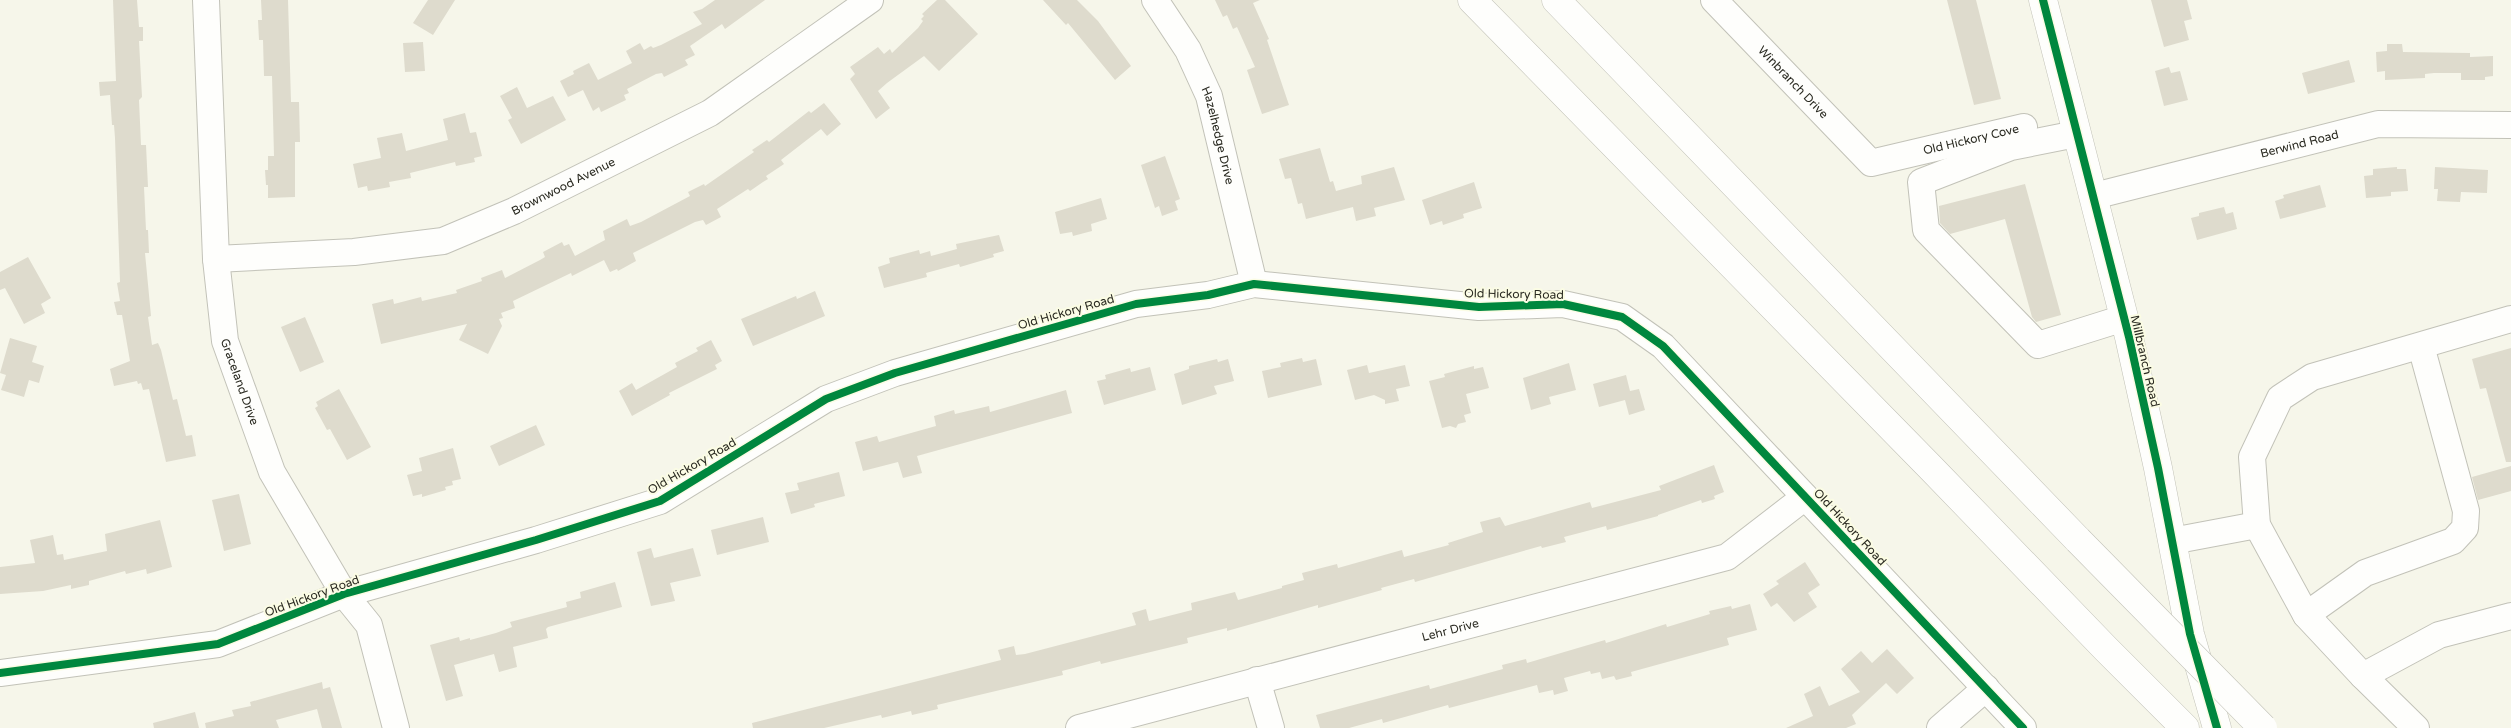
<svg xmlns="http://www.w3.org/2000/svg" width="2511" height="728" viewBox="0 0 2511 728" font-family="'Varela Round',sans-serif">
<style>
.building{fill:#dedbcd}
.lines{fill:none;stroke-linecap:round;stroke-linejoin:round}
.minor-casing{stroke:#c2c2b8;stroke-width:28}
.major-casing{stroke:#c2c2b8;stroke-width:29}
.highway-casing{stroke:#c2c2b8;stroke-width:29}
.minor{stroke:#fefefc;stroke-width:26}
.major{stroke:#fefefc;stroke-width:28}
.highway{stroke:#fefefc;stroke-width:28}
.highway-bridge-casing{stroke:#c2c2b8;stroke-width:29;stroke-linecap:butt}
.highway-bridge{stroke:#fefefc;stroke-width:28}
.cycleway-casing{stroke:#fbfce4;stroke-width:11}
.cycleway{stroke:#00873e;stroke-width:8}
.labels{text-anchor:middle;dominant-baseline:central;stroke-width:4;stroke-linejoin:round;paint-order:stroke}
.street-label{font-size:12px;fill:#2a2a21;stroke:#fbfce4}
</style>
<rect width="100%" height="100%" fill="#f6f6ea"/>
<!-- building -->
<path class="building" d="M113,0H137L139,27H143V41H139L142,97L139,100L141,145H146L148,187H144L146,230H148L149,253H145L151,316L148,317L152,345L158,343L161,350L173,400L177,399L186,436L192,435L196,456L166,462L149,389L143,390L141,383L138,384L137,381L114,386L110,369L130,361L122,315H117L114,302L120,301L117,283L120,282L115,138L114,125H112L110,95L100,96L99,82L116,81Z
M261,0H288L291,102H299L300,142H295V197L268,198V185H266L265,170H268V156H274L272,76H264L263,40H259L258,20H262Z
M428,0H455L433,35L413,23Z
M715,0H765L725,29L722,24L690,46L695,55L685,60L688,65L664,77L662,73L656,74L627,89L629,93L624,95L626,100L601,112L599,107L593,111L583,90L568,97L560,81L574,74L573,71L589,63L598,80L632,63L626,51L640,43L644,50L651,46L653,48L661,45L702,24L693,12L702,9Z
M937,0H945L978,34L939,71L924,56L887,83L878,91L890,108L876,119L850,79L855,74L850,67L878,47L884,54L890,49L892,53L918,28L923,21L921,19L924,16L922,14Z
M1043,0H1077L1098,21L1131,66L1115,80L1068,23L1066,25Z
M1215,0H1260L1253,3L1269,39L1267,40L1289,105L1262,114L1247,70L1255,67L1237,27L1233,29L1227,15L1223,17Z
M1947,0H1976L2001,99L1974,105Z
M2151,0H2187L2192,19L2184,21L2189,40L2164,47Z
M423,42L425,71L405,72L403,43Z
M2387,44H2402L2403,52L2470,53V57L2493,56V76L2485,77V80H2461V73H2434L2425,74V78L2385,80V71L2377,72L2376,52L2387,51Z
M2349,60L2355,82L2308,94L2302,73Z
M2169,67L2171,73L2180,71L2188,100L2164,106L2155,71Z
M517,87L527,108L553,96L566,120L521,144L508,120L512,118L500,96Z
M824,103L841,124L827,136L821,129L781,160L784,164L766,176L768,179L763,182L750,191L748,189L717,209L721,217L706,225L703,220L695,222L633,253L636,261L618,271L617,269L610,272L604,260L572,276L571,273L513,301L515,308L501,313L503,318L499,319L502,326L488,354L459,340L467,324L381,344L372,304L393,299L394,304L421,297L422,301L457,293L456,290L482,281L481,278L502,270L505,278L540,260L545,257L543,252L562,242L564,246L569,244L575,256L605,240L603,231L627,219L630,226L641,222L690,196L688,192L704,184L705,186L754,152L752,150L767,140L769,142L809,111L811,113Z
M465,113L470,133L476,132L482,156L474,158L475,162L456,166L455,162L410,173L411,178L389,182L390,187L368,191L367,186L358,188L353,164L381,158L377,138L402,133L406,151L448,140L443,119Z
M1320,148L1330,182L1333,181L1336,191L1362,184L1361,176L1394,167L1405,200L1374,208L1376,216L1356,221L1353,207L1306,219L1302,203L1298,204L1291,178L1285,179L1279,159Z
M1165,156L1180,199L1175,201L1178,210L1162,216L1159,206L1155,208L1141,165Z
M2397,167V169H2406L2408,191L2391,192V196L2366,198L2364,176L2373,175V169Z
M2435,167L2488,170L2487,193L2461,192L2460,202L2437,201L2438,189H2434Z
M1474,182L1482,208L1463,214L1464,218L1443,225L1442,221L1430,225L1422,200Z
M2025,184L2061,315L2036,322L2032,317L2005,219L1950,234L1940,223L1939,206Z
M2320,185L2326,207L2280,219L2275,201L2284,198L2283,195Z
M1101,198L1107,219L1091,224L1092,231L1073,236L1072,232L1060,234L1055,212Z
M2224,207L2226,214L2233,212L2237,229L2197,240L2191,218L2199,216V213Z
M999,235L1004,251L993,254L994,257L960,267L959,264L926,273L927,277L884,288L878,267L890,263L889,258L919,250L920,254L930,251L931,256L957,249L956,244Z
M28,257L51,298L41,304L45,313L24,324L5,288L0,290V272Z
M815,291L825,316L753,346L741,319L796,296L797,299Z
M305,317L324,362L300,372L281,327Z
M10,338L37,346L32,362L44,366L39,383L29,380L24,397L1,390L6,375L0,373Z
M711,340L722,361L715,365L717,369L669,393L670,395L632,416L619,391L632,383L636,390L677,367L675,363L698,351L696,348Z
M2511,348V462H2506L2486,388L2480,389L2472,359Z
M1302,358L1303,362L1316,359L1322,385L1268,398L1262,371L1281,367L1280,363Z
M1217,359L1218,362L1228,359L1234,381L1214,386L1217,394L1182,405L1174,374L1189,369V366Z
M1569,363L1576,390L1549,397L1551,404L1531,410L1523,378Z
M1367,365L1369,373L1405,365L1410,386L1396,389L1399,401L1385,404V400L1374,395L1355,400L1347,370Z
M1474,366V369L1483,367L1489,388L1466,394L1471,413L1464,415L1466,422L1458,424L1456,428L1450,426L1442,428L1429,381L1445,377L1444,374Z
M1150,367L1156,390L1104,405L1097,381L1106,379L1105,375L1130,368L1131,372Z
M1626,375L1630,391L1639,389L1645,410L1629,415L1625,400L1599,407L1593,384Z
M339,389L371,447L347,460L330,429L327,430L315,408L318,406L316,402Z
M1066,390L1072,413L917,456L922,473L903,478L898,462L863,471L855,442L877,436L879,442L936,426L934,416L954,410L955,414L989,406L990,412Z
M536,425L545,445L499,466L490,446Z
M453,448L461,479L452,481L453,485L445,487L446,490L422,497V494L413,496L407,475L422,471L419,458Z
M1714,465L1724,492L1714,496L1715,499L1702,503L1701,500L1658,515V516L1607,530L1606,526L1564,537L1566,542L1542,548L1541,546L1415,582L1414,579L1381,588L1382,590L1318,608V605L1227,631V628L1187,638L1188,643L1101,664L1100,661L1062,671L1063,675L937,705L938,709L912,715L911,711L882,718L881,715L824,728H753L752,723L1001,660L998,650L1014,646L1016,655L1025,654L1136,625L1132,613L1146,609L1149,621L1192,610L1191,603L1235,592L1238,600L1282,588V586L1304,580L1302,573L1337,564L1338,568L1402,550L1404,557L1449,545L1448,543L1483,532L1480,522L1500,517L1505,526L1590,502L1592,508L1661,490L1659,486Z
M2511,466V491L2478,500L2472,477Z
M839,472L845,496L814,504L815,507L791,514L785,493L799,490L797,483Z
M239,494L251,544L224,551L212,500Z
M763,517L769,542L717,555L711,530Z
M160,520L172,567L147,574L146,569L126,574L125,571L89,581V585L71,589V585L43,591L0,594V567L35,563L30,540L53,535L57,555L63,554L64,560L107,551L105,534Z
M651,548L654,558L693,548L701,576L670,583L675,601L651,606L637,552Z
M1805,562L1820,585L1808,593L1817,607L1794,622L1777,603L1771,607L1763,594L1779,584L1776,581Z
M615,582L622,607L548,627L546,629L548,638L513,647L517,667L499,672L494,654L454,665L463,696L446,701L430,645L459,637L460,641L470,638V640L496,633L512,627L510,622L567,607L566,602L581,598L580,592Z
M1750,604L1757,630L1727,638L1729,645L1631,672L1632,676L1616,680L1614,676L1602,679L1600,672L1591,674L1590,671L1564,678L1568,691L1554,695L1553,690L1539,693L1537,685L1449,708L1448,705L1383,723L1382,719L1349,728H1320L1316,715L1429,685L1430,689L1503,669L1502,665L1526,659L1527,663L1605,640L1606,643L1666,624L1667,627L1710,614L1709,611L1731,606L1732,609Z
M1887,649L1914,678L1897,694L1886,683L1852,715L1856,724L1846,728H1786L1813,716L1804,694L1820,686L1829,706L1860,692L1841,669L1861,651L1872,663Z
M322,682L323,689L330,687L342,728H322L317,709L276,720L279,728H206L205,723L234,716L232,710L251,706L250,702Z
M195,712L199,728H154L153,723Z"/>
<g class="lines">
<defs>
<g id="minor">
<path id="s1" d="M206,0L216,259L225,341L272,472L344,594L369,625L396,728"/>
<path id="s2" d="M1155,0L1188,50L1209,96L1254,284"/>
<path id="s3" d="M1714,0L1871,163L2024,127"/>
<path d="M2076,134L2011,147L1921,182L1926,230L2038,345L2124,318"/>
<path id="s4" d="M2094,196L2378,124L2511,125"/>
<path id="s5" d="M216,259L354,252L443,241L514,211L710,113L870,0"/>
<path d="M2511,319L2312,377L2280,398L2252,457L2257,525L2306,615L2363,676L2439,635L2511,616"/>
<path d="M2172,541L2257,525"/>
<path d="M2306,615L2365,573L2453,541L2465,528L2466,511L2421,346"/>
<path d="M0,673L218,644L344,594L536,540L660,501L826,399L895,373L1136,304L1208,295L1254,284L1479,307L1563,304L1622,317L1663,346L2023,728"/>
<path d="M2363,676L2416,728"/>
<path d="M1257,680L1271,728"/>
<path id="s6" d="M1079,728L1727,557L1805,497"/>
<path d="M1940,728L1986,688"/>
</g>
<path id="major" d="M2043,0L2129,337L2158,468L2190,634L2217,728"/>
<path id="highway" d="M1472,0L1931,468L2106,649L2185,728
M1556,0L2078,540"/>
</defs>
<!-- minor casing -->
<use href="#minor" class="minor-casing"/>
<!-- major casing -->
<use href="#major" class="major-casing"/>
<!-- highway casing -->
<use href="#highway" class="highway-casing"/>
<!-- minor -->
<use href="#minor" class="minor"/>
<!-- major -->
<use href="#major" class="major"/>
<!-- highway -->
<use href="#highway" class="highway"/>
<defs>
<path id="highway-bridge" d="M2078,540L2263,728"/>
</defs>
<!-- highway-bridge casing -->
<use href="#highway-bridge" class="highway-bridge-casing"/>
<!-- highway-bridge -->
<use href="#highway-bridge" class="highway-bridge"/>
<defs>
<path id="cycleway" d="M2043,0L2129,337L2158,468L2190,634L2217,728
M0,673L218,644L344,594L536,540L660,501L826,399L895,373L1136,304L1208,295L1254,284L1479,307L1563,304L1622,317L1663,346L2023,728"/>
</defs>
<!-- cycleway casing -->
<use href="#cycleway" class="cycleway-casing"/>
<!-- cycleway -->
<use href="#cycleway" class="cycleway"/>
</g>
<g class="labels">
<!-- street labels -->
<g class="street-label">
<text stroke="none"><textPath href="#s3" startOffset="114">Winbranch Drive</textPath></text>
<text stroke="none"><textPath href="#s2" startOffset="151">Hazelhedge Drive</textPath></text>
<text stroke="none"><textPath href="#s3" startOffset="329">Old Hickory Cove</textPath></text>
<text stroke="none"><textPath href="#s4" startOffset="212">Berwind Road</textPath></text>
<text stroke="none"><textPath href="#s5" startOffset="360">Brownwood Avenue</textPath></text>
<text transform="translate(1514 294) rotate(1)">Old Hickory Road</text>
<text transform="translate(1066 312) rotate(-16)">Old Hickory Road</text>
<text transform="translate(2145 361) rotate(77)">Millbranch Road</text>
<text stroke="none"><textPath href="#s1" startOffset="385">Graceland Drive</textPath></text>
<text transform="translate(692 466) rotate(-30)">Old Hickory Road</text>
<text transform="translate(1850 527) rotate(47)">Old Hickory Road</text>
<text transform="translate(312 596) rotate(-20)">Old Hickory Road</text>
<text stroke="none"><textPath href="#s6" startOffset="384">Lehr Drive</textPath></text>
</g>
</g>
</svg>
